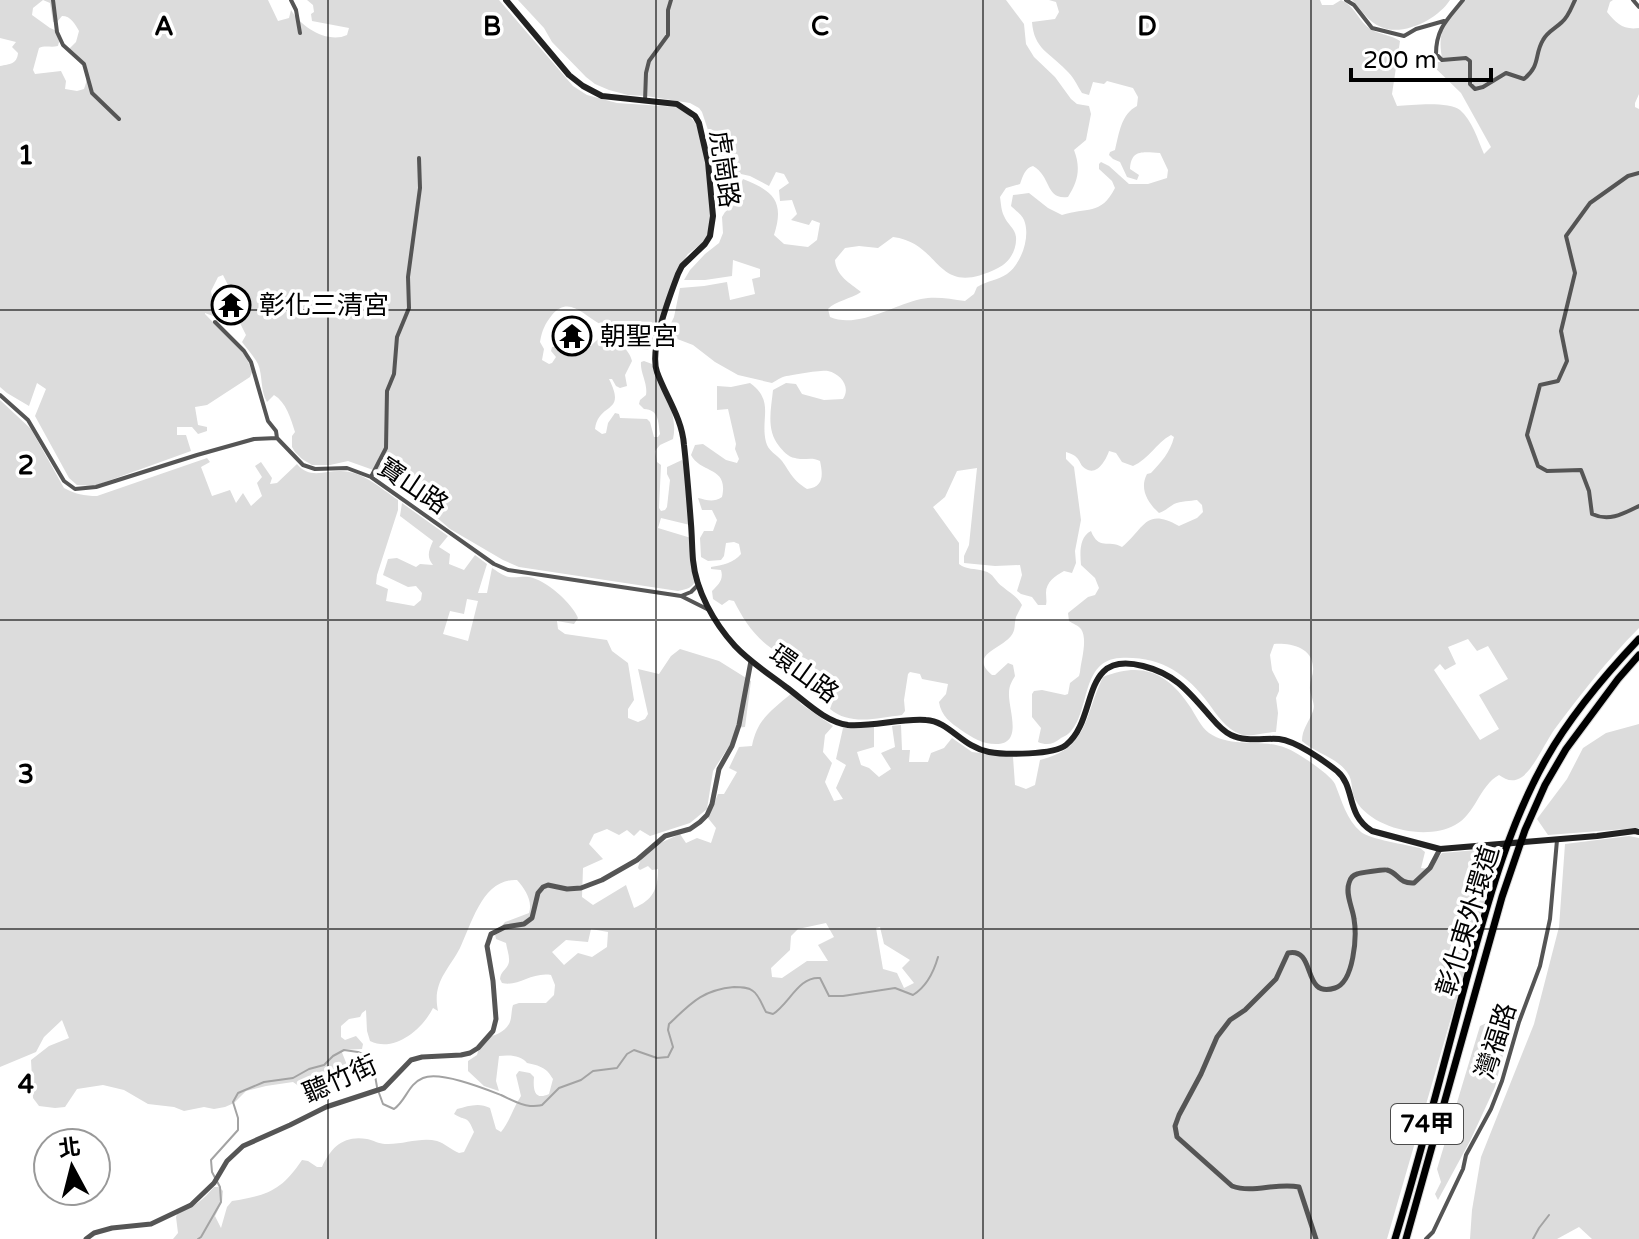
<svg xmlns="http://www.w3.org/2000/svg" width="1639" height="1239" viewBox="0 0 1639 1239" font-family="'Varela Round','Noto Sans TC',sans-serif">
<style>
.green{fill:#dcdcdc;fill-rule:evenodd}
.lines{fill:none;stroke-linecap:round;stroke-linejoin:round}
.stream{stroke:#a3a3a3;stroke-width:2}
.primary-casing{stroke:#dbdbdb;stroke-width:9}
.minor{stroke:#555;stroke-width:4}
.tertiary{stroke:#555;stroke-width:5}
.secondary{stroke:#222;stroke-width:6}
.primary{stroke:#000;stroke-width:7}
.grid{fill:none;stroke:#000;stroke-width:2;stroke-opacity:0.55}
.labels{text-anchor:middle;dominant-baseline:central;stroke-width:7;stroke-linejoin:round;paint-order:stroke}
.shield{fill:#fff;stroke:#4c4c4c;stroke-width:2}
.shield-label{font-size:24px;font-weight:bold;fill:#000}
.street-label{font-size:26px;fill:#000;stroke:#fff}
.poi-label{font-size:26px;fill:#000;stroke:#fff;text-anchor:start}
.grid-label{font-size:26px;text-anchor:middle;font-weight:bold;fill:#000;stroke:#fff;stroke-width:7;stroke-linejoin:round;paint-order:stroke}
</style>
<rect width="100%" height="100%" fill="#fff"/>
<!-- green -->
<path class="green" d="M0,0H268L278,21L289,18L291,10C301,27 328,44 347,35L349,28L312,21L311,14L314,12L313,5L307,0H499L573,86L587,95L617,103L677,107L687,113L697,125L704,151L712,222L706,240L688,254L677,270L657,338L648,350C627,348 628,339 612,328C606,324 607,327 600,324C584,316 569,295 552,315C545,324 542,330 540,342L544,349L542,360L549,364L552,363L556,357L551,351L552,347L591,346C602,334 611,331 621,343C626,350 630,353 632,361L625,375L627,386L620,388L616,386L612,379H609C627,415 599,401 595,429L602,434L606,433L608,423L615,413L619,414L620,418L647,419L650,422L654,437H658L660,434C658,421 659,410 644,409L639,404L640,400L646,395C648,383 640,373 641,362L644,361L652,364C661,386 679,414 673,439L660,445L655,451L657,462L661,465L659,508L661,511L665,510L667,507L670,480L667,474V467L682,460L686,468L690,525L661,518L658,528L691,538L696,579C693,588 687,589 678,591L519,567L503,560L450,529L403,488L393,477L348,461L330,465H312L302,459L295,452L292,447V436L295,432C291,419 286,402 274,395L267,402C260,390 263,376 258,364C254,356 247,349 242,342L246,335L240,323L241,317L249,310L251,302L229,287L223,275L218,277L211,291C212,301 220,307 213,316L205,313V314L246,356L252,372L250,377L207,405L195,407L198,425L207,427V431L198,434L192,427H177V435H186L191,451L94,486L77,485L69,478L35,416L46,389L37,383L29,406L7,393L0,387V66C10,64 17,64 18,53L12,47L16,42L0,38ZM43,0L50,3L53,22H57L62,16C71,16 75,24 79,31L76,42L68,50C80,64 92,69 84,89L77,91L65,89L66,81L61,71L35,74L33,70L39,48C45,45 51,48 58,46L59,42L57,31L50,28L32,15L33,8Z
M518,0H1006L1024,24L1026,44L1034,57L1055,77L1071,99L1077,104L1089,106L1091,114L1086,140L1074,150C1081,168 1078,182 1068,197C1045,200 1052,177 1033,166C1025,168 1023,176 1020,184L1006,188L1000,197C1001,203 1001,210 1004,216C1007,224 1015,228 1016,237C1017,250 1009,263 998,268C934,300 943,243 893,237L878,248L859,246L845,248L835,260C836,276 850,283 861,292C851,299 835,301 828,309L830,317C857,329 894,305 921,299C936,296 950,299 965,301L974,294L977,287C987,281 998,280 1007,274C1021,264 1031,237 1024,220C1022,215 1015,210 1011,206L1013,195L1029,193L1048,208L1062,215C1086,207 1101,216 1115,188L1112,181L1099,169V164L1101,162L1109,166L1129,184H1148L1167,178L1168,170L1160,153C1143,152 1131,149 1130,169L1139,175L1137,180L1127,177L1120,162L1113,159L1109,155L1110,152L1115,150C1119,134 1121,114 1137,106L1138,97L1133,88L1107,81L1104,84L1093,82L1089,95L1082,93C1077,85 1073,76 1066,70C1049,52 1034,49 1032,22L1055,19L1059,12L1056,2L1049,0H1320L1322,5H1333L1341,0C1355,6 1358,20 1369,28C1378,35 1390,34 1400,41L1392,94L1397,106C1412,105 1449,101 1460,110C1472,120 1478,140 1484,154L1491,147L1461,93L1429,62H1443C1436,33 1444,20 1463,0H1613L1610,2L1607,12C1617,24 1623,30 1639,28V94L1635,103V107L1639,109V628C1606,661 1582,693 1554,730C1545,743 1534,768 1522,777C1513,783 1506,780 1499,775C1479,786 1476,814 1455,825C1426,841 1373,829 1356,801C1350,792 1354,781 1347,772C1336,757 1315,753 1302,741C1302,729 1309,722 1313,711C1316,702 1309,695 1310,686C1310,680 1314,674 1313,667C1312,647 1290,643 1274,644L1270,655L1272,670L1279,684V691L1276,698L1278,713L1276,732C1265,732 1249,738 1240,734C1226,729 1217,715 1209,704C1186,673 1160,656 1120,658C1081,660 1090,711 1071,731C1069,734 1065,736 1061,738C1054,744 1047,746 1038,742L1041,728L1032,717V694L1034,691L1042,690L1065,695L1068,694L1070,683L1079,676L1080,672C1081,661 1088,639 1081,629C1078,625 1073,624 1069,621L1068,613L1088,597L1095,595L1099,588L1095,578L1081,565C1080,553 1079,537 1091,531C1099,551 1108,539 1122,547C1145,528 1145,507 1179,526L1197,518L1203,512L1202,505L1197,500C1190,501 1181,501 1174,504C1169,507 1165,511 1159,513C1148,503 1139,489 1147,474L1151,473C1161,462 1170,453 1174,437L1171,435C1156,443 1149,459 1133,466L1122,462L1116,453L1109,451C1106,460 1097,476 1086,469C1077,464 1083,457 1066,452V459L1074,467L1081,520L1075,551L1076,563L1072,573L1064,571C1055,576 1046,582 1046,593C1046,597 1047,601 1046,605H1038L1032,597L1021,594L1017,591L1022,575L1020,565L995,566L964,563V556L969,545L977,468L957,471L945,497L933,507L959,543V564C967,570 974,568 984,571C994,573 995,582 1003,587C1010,593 1017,596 1022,605C1020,609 1018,613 1016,617C1014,624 1016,630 1011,636C1001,649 968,655 992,675H995L1008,663L1013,665L1015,676C1012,681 1009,686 1009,693C1008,709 1024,744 996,744C982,744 973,738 961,730C951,723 941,716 939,702L946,694L948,684L922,679L920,674L910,672L908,674L904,700L905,711L902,715C878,718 850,726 830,709L837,689L836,677L816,670C807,650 787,658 771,648C754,636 743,619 734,601L729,600L722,605L713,599L712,591C718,585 724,580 721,570L711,569V567C722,565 734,563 741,554L739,544L734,542L726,543L724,556L721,560L708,561L701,557L700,538L704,531H713L717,520L712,510H702L698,498C707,500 713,503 722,497C729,466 701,474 691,455L695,445L703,444L726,460L737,463L739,459L735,449L736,444L728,409L717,410V386L731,387L750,383C775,401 760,418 766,442C768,451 776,454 782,461C792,475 792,479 807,489C824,487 823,475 820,461C811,456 804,461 795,458C788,457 783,451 779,446C766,430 771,410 773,390L786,383L796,384L802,394L824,400L843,399C851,387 841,374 828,371C820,370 791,375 783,377C780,378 774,382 772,383L738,375L715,362L693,345L672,337L669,327L674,317L680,288L704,286L727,282L730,300L755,294L752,279L760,277V269L733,260L732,276L705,280H684L690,270L705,254L719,243L723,233L722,217L725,212L734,205L738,189L743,179C773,191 785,201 774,235L784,244L808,247L817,240L820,223L812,220L809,225L791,220L797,214L792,200L780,201L779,190L789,183L784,174L776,172L769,186L750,176L741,174L709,154V133L702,112L699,108L690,103L646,96L628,95L609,90L595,84L586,77L552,42L544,28ZM1468,639L1477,651L1488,646L1508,679L1479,695L1499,729L1480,740L1434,670L1440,664L1445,670L1456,664L1448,647Z
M1352,0H1450C1438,19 1403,37 1381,27C1368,22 1361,9 1352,0Z
M0,400L31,429L64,488C75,494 84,496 97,496L207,458L210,462L201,467L212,496L230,490L236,503L243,493L251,506L262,496L257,483L262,477L255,466L261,462L272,478L270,484L277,483L297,464C309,479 324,471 340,471C363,471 380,488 398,500V510L377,575L376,584L388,589L386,601L414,606L421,600L422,593L416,586L408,587L383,575L388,559L397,558L416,567L420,564L433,565C426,557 429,550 433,541L400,516L402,503L448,536L439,547L450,554L449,564L464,570L475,555L487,564L478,593H487L492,568C497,571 503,576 509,577C516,578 523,576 529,577C546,580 572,603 578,618L574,624L557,621L558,629L565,634L607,640L612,651L628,663L634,700L628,709V718L638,722L645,719L648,714L638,669L659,674L671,656L680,649L719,661L751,681L745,727L736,728L731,743L713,771L707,809L690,823L650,836L640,830L634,836L627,830L619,835L607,829L594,834L589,844L603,859L583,868L582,897L593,905L626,885L634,908C653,900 658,889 658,869L652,870L648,866L640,870L638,868C642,848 663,842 680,834L686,843L697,838L711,843L716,828L708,818L718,794H724L737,772L729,768L739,747L752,746C757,719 772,710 792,693L801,704L833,726L825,735L823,752L832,763L825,782L834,801L843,799L836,788L846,765L836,759L843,728L874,727V747L857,752L861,765L869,768L879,777L891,769L881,753L895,747L892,726L901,725L902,750H910L909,762H928L931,753L944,748L952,738L972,752L1013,757L1015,785L1026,789L1035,785L1040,760C1089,748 1084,716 1103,677C1143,661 1168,673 1191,708C1196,716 1201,727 1209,733C1233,749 1260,738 1286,748C1297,752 1330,774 1335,784C1342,801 1346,819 1361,832C1369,839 1407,845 1420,848L1425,852L1421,868L1429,869L1442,853L1488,849L1494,851L1498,856L1387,1239H173L178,1233L176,1217L178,1212C195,1207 203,1200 214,1187H219L223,1191L222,1202L215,1216L221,1228L227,1207L232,1201C268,1195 281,1191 302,1160L308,1161L317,1167H322C331,1147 344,1135 367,1139C373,1140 379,1144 385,1144C403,1145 420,1137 437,1141C444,1143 452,1150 459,1153L464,1152L474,1132C467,1114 466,1122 454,1114L457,1109C468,1106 479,1102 490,1108L496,1129L501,1132C510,1121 513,1108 521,1096L516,1075L519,1071L530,1073L534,1077C533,1089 534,1101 549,1094L553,1079C546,1067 540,1066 527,1063C521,1055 509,1055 499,1056L496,1081L499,1091L484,1086L468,1071V1061L477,1055C483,1030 498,1041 509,1024C512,1019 511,1011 513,1005L519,1003H546L554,995L555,985L551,975C531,972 519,987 502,983L500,979C501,971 505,971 508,965C511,959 507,950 506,943L496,939L495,934L505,922L529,913C533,901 525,889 517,880C483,878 472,923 460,948C448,971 432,982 438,1011L433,1008C422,1030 394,1053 370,1041L367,1031L366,1010L362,1013L360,1017L349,1019L341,1026V1037L345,1040L356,1036L363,1044L362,1049L341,1050L351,1075L313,1096L293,1082L266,1086L246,1091L234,1103L225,1107L214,1109L204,1107L184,1111L174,1107L148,1104L124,1090L103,1085L77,1089L65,1107L55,1108L39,1106L33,1098L31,1060L49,1046L69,1038L62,1020L44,1037L36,1052L0,1067ZM467,599L478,601L468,641L443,634L450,611L464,614ZM826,923L834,937L818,945L828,961H807L782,978L772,977L771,968L790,950L791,936L798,929ZM880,927L884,944L910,960L902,968L914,983L904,988L897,973L883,969L876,928ZM591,929L608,932L607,947L592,957L578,953L564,965L552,952L566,940L588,942Z
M1639,724V828L1548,835L1537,819L1567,779L1583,748L1606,733Z
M1629,836L1639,838V1239H1592L1579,1227L1557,1239H1470L1472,1210L1481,1157L1534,1024L1559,927L1565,844Z
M1492,1011L1513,1015L1495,1087L1470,1141L1438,1200L1435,1194L1441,1182L1437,1169L1480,1026L1493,1020Z"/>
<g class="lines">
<!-- stream -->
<path class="stream" d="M379,1093L383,1104L394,1109C406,1101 408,1084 423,1078C440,1071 483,1088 501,1095C510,1099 520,1105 530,1106C534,1106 538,1106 542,1105L559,1088L581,1080L593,1071L617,1068L627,1054L634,1050L657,1058L668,1057L673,1047L668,1030L669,1024C691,1003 702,990 734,987C741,987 748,987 753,991C759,995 762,1005 766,1012L773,1014C789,1004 799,976 820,978L829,996H843L895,988L913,995C926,987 934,971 938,957
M198,1239L201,1237L221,1202L220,1187L212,1172L211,1160L238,1130V1118L233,1102L238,1093L264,1082L293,1078L309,1069L324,1065L333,1056L344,1050L358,1052L372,1058L377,1087
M1533,1239L1539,1228L1549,1215"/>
<defs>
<path id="primary" d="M1395,1239C1421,1154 1443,1067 1466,981C1487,906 1507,828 1546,759C1571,715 1604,676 1639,639
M1406,1239L1502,897L1525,830L1545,785L1566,749L1618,679L1639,655"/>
</defs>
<!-- primary casing -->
<use href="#primary" class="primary-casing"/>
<!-- minor -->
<path class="minor" d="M53,0L57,32L63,45L84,64L92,93L119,119
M291,0L296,10L300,33
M1346,0L1354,5L1372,28L1404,36L1416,29L1444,21
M1463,0C1448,19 1436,28 1436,54L1442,60L1466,58L1470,61V84L1475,89L1483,87L1506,73L1524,79C1541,65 1534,55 1543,40C1547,32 1556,28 1562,22C1569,16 1571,8 1575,0
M1633,0L1639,7
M645,101L646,73L649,61L668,35V10L671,0
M1639,173L1628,176L1590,203L1566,236L1575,273L1561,331L1567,361L1558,381L1540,385L1527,435L1538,466L1547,471L1581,470L1589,491L1592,514C1609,522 1623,514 1639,506
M215,322L244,351L251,362L268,421L276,431L277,438
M0,395L28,420L64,481L75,489L96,487L197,455L254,439L277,438L303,465L315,469L347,468L371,477L494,564L508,570L681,596L709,610
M371,477L386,448L387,391L394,374L397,337L409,308L408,277L420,188L419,158
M681,596L691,592L699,584
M1426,1239L1433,1232L1463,1169L1466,1155L1491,1109L1502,1081L1519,1022L1540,966L1550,919L1557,840"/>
<!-- tertiary -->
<path class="tertiary" d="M86,1239L94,1233L112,1228L151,1224L191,1205L214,1183L227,1161L243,1146L290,1125L326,1107L384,1088L411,1060L422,1057L461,1055L470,1053L478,1048L493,1031L496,1019L493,981L487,946L491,934L505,927L524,924L532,918L538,893L543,887L548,885L567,889L581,888L602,880L637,860L665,836L690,829L700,822L707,815L712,804L719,769L732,746L739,725L751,661
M1316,1239L1299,1187C1277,1182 1253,1194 1232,1186L1177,1137L1175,1126L1179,1115L1201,1074L1217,1037L1230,1020L1245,1010L1276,979L1288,953C1317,947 1301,999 1335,988C1354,982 1357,936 1354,919C1353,909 1345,894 1349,883C1350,879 1353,875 1357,874C1359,873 1386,869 1387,870C1399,873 1398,884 1414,883L1430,868L1440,849"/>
<!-- secondary -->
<path class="secondary" d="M506,0L569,75L583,86L602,96L677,104L695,116L699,123L708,162L713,216L711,229L710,236L705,244L682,266L678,274C669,298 649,349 657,372C666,397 682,418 684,445C687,471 689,498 691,524C692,536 692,548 693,560C696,591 714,623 735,646C750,662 769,674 786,687C804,700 825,722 848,725C872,727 902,718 926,720C949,721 962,747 989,752C1005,755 1054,755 1066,745C1099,719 1079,649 1143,666C1175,674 1188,691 1209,715C1215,722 1222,731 1231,735C1245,742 1264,738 1279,739C1296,741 1323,760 1337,771C1356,787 1345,814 1372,831L1440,849L1597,836L1635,831L1639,832"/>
<!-- primary -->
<use href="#primary" class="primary"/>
</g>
<!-- grid -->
<path class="grid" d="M328,0V1239M656,0V1239M983,0V1239M1311,0V1239M0,310H1639M0,620H1639M0,929H1639"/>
<!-- icons -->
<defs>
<symbol id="temple-ring" viewBox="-11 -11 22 22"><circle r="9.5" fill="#fff" stroke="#000" stroke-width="1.5"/><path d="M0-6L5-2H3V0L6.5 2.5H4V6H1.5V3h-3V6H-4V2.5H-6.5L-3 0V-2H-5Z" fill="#000"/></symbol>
</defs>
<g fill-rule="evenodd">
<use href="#temple-ring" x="209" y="283" width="44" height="44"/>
<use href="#temple-ring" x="550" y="314" width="44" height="44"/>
</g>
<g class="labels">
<!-- shield labels -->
<rect class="shield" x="1391" y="1104" width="72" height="40" rx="6"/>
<g class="shield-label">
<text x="1427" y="1124">74甲</text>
</g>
<!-- street labels -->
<g class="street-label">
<text transform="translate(724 169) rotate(82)">虎崗路</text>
<text transform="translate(413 486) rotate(34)">寶山路</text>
<text transform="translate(804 674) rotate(36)">環山路</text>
<text transform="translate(1468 921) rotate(-73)">彰化東外環道</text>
<text transform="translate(1496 1041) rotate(-72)">灣福路</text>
<text transform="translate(340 1079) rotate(-24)">聽竹街</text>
</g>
<!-- poi labels -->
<g class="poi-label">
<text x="259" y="305">彰化三清宮</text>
<text x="600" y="336">朝聖宮</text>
</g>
</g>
<g class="grid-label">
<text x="164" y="35">A</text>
<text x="492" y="35">B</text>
<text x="820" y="35">C</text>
<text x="1147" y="35">D</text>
<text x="26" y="164">1</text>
<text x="26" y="474">2</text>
<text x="26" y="783">3</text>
<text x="26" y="1093">4</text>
</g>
<!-- north arrow -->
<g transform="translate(72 1167) rotate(353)"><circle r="38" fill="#ffffff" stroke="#999999" stroke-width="2"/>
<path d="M0-6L14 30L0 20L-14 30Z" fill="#000000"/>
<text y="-12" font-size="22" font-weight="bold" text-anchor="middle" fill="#000000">北</text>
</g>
<!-- scale -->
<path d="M1351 68v12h140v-12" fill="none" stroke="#000000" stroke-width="4"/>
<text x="1363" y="68" font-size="24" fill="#000000" stroke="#ffffff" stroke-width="6" paint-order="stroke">200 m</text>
</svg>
